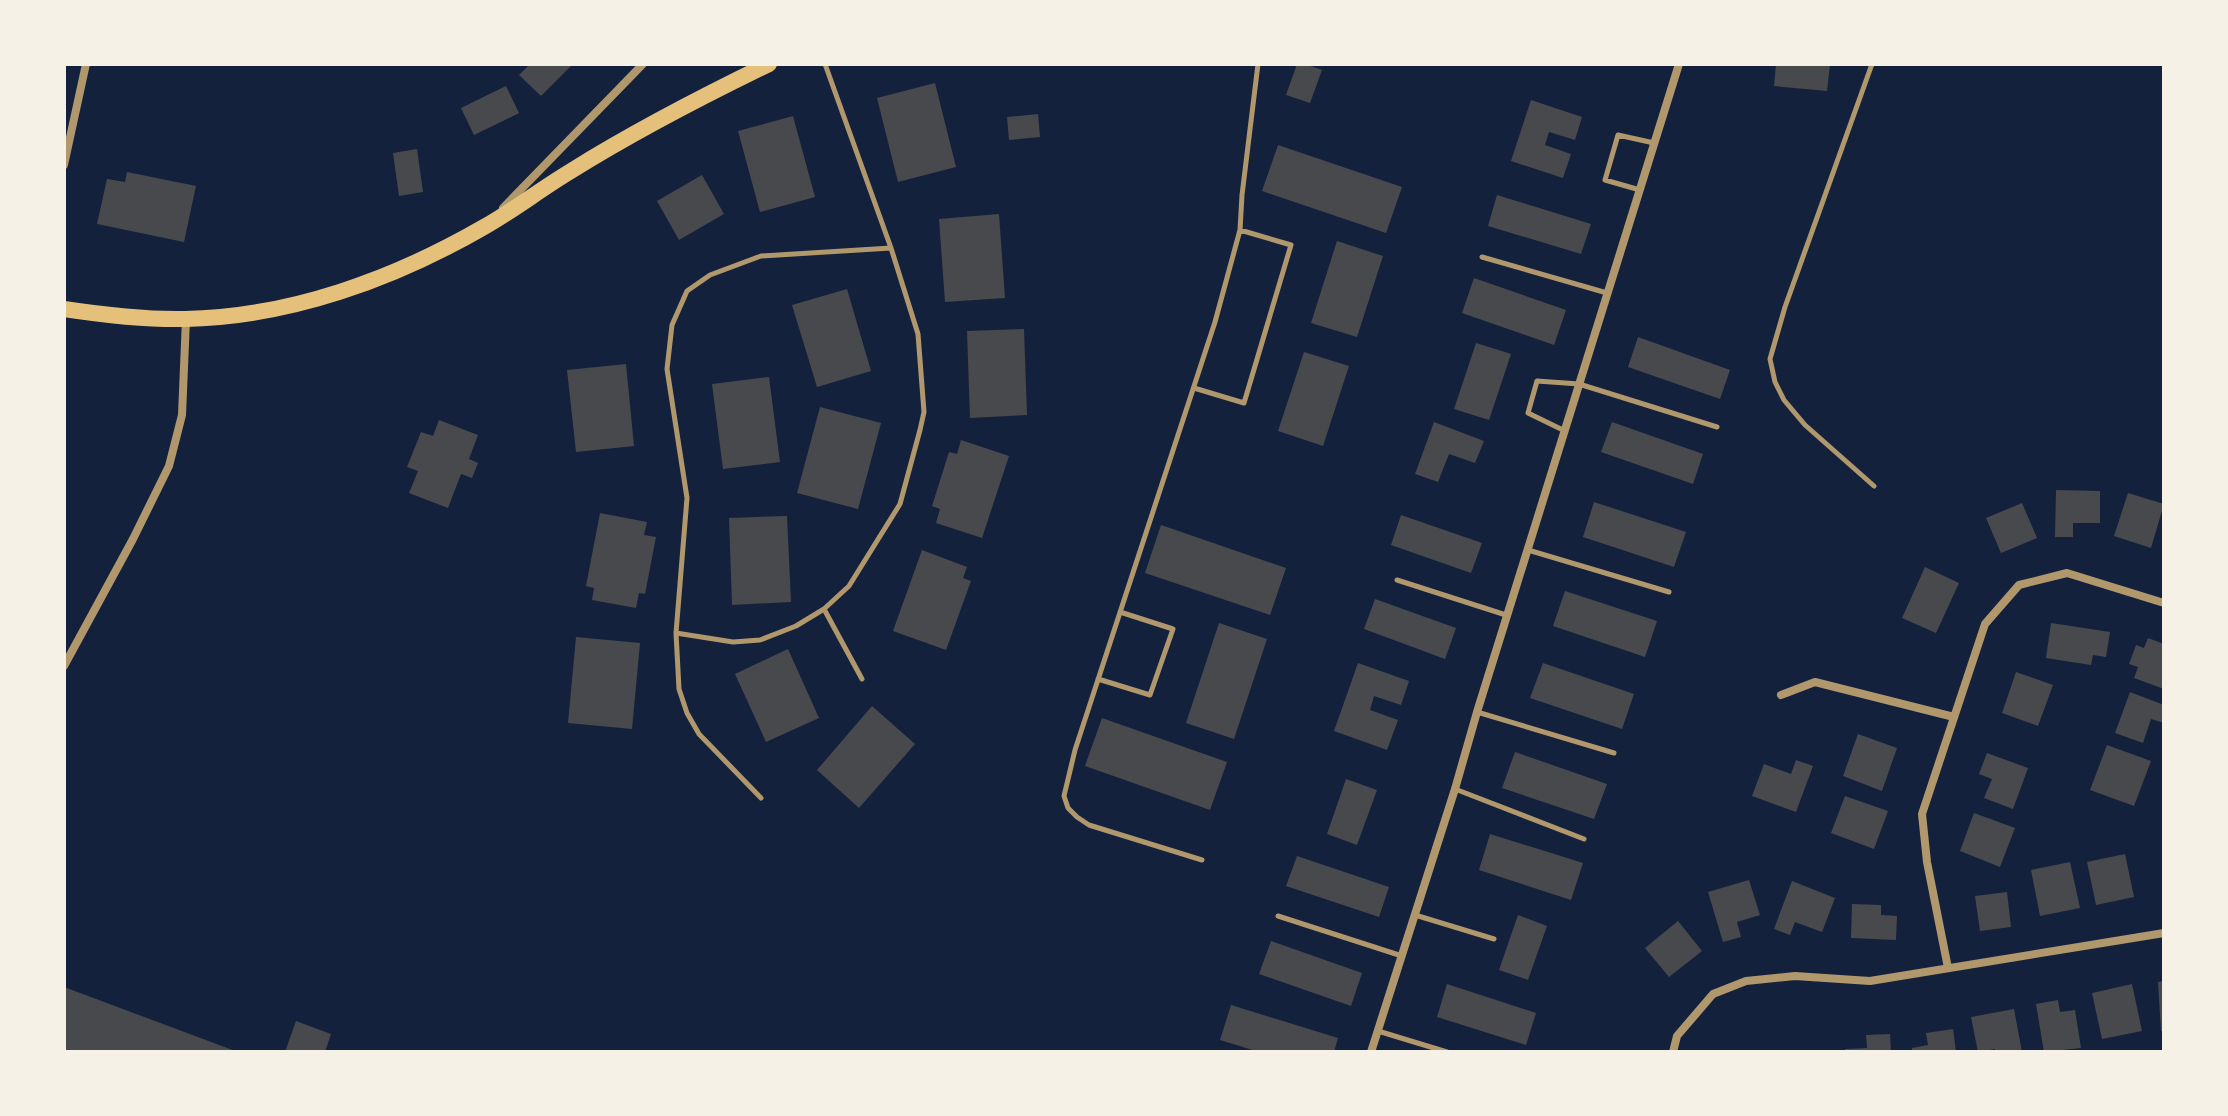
<svg xmlns="http://www.w3.org/2000/svg" width="2228" height="1116" viewBox="0 0 2228 1116" font-family="'IBM Plex Sans',sans-serif">
<style>
.building{fill:#48494c}
.lines{fill:none;stroke-linecap:round;stroke-linejoin:round}
.service{stroke:#b1986c;stroke-width:5}
.minor{stroke:#b1986c;stroke-width:8}
.secondary{stroke:#e5c07b;stroke-width:16}
</style>
<rect width="100%" height="100%" fill="#14213d"/>
<!-- building -->
<path class="building" d="M530,64H573L541,96L519,75Z
M1297,64H1305L1322,70L1310,103L1286,95Z
M1776,64H1830L1827,91L1774,86Z
M935,83L956,167L898,182L877,98Z
M506,86L519,113L474,135L461,108Z
M1531,100L1582,117L1575,140L1549,132L1545,145L1571,154L1563,178L1511,161Z
M1038,114L1040,137L1009,140L1007,117Z
M793,116L815,197L760,212L738,131Z
M1278,145L1402,187L1386,233L1262,191Z
M417,149L423,192L399,196L393,153Z
M127,172L196,186L184,242L97,224L107,179L125,182Z
M702,175L724,214L679,240L657,201Z
M1497,195L1591,224L1581,254L1488,226Z
M999,214L1005,298L945,302L939,219Z
M1337,241L1383,256L1357,337L1311,323Z
M1474,278L1566,310L1554,345L1462,313Z
M847,289L871,371L817,387L792,305Z
M1024,329L1027,415L970,418L967,331Z
M1638,337L1730,370L1720,399L1628,367Z
M1476,343L1511,354L1489,420L1454,409Z
M1304,352L1349,366L1323,446L1278,431Z
M626,364L634,446L576,452L567,370Z
M769,377L780,462L723,469L712,384Z
M820,407L881,423L858,509L797,493Z
M439,420L478,435L469,459L478,463L472,478L461,474L448,508L409,493L418,471L407,467L421,432L433,436Z
M1434,422L1484,441L1475,463L1449,454L1438,482L1415,474Z
M1612,422L1703,454L1693,484L1601,452Z
M961,440L1009,456L982,538L936,523L940,509L932,506L949,452L957,454Z
M2056,490L2100,491V523H2073V537H2055Z
M2128,493L2164,504L2151,548L2114,536Z
M1594,502L1686,532L1674,567L1583,537Z
M2022,503L2037,538L2001,553L1986,518Z
M600,513L647,522L644,535L656,537L645,594L639,593L636,608L592,600L594,588L586,586Z
M1401,515L1482,543L1471,573L1391,545Z
M787,516L791,602L732,605L729,518Z
M1161,525L1286,568L1270,615L1145,573Z
M922,550L967,567L963,578L971,581L946,650L893,631Z
M1925,567L1959,583L1936,633L1902,618Z
M1565,591L1657,621L1645,657L1553,626Z
M1375,599L1456,628L1445,659L1364,629Z
M1219,623L1267,639L1234,739L1186,723Z
M2051,623L2110,632L2106,657L2093,655L2091,665L2046,658Z
M576,637L640,643L632,729L568,723Z
M2148,638L2164,644V689L2134,678L2138,667L2129,664L2136,645L2144,648Z
M788,649L819,718L766,742L735,674Z
M1358,663L1409,681L1401,705L1374,696L1370,710L1398,720L1387,750L1334,731Z
M1543,663L1634,694L1622,729L1530,698Z
M2016,672L2053,685L2038,726L2002,713Z
M2130,692L2164,705V723L2151,719L2143,743L2115,733Z
M872,706L915,744L859,808L817,770Z
M1102,718L1227,762L1210,810L1085,766Z
M1858,734L1897,748L1882,791L1843,776Z
M2107,745L2151,761L2134,806L2090,790Z
M1515,752L1607,784L1594,819L1502,788Z
M1987,753L2028,768L2013,809L1984,798L1992,779L1979,774Z
M1796,760L1813,766L1796,812L1752,796L1764,764L1791,774Z
M1346,779L1377,790L1357,845L1327,834Z
M1845,796L1888,811L1874,849L1831,833Z
M1974,813L2015,828L2000,867L1960,851Z
M1490,834L1583,863L1571,900L1479,870Z
M2125,854L2134,897L2096,905L2087,862Z
M1297,856L1389,887L1379,917L1286,886Z
M2070,862L2080,908L2040,916L2031,870Z
M1749,880L1760,915L1737,922L1741,937L1723,942L1708,892Z
M1792,881L1835,898L1822,932L1795,922L1790,935L1774,929Z
M2007,892L2011,927L1980,931L1975,896Z
M1852,904L1881,905V915L1897,916L1896,940L1851,938Z
M1518,915L1547,926L1528,980L1499,970Z
M1678,921L1702,951L1669,977L1645,948Z
M1271,941L1362,973L1351,1006L1259,974Z
M2164,981V1031H2161L2158,982Z
M1447,984L1536,1013L1526,1045L1437,1017Z
M2132,984L2142,1031L2102,1039L2092,993Z
M64,987L238,1052H64Z
M2058,1000L2060,1012L2075,1010L2081,1048L2044,1052L2036,1004Z
M1231,1005L1338,1038L1334,1052H1259L1220,1040Z
M2014,1009L2022,1052H1995V1049L1978,1052L1971,1017Z
M296,1021L331,1034L325,1052H285Z
M1953,1029L1956,1052H1912V1048L1928,1045L1926,1033Z
M1890,1034L1891,1052H1845V1049L1867,1048L1866,1035Z"/>
<g class="lines">
<!-- service -->
<path class="service" d="M1872,64L1785,307L1770,359L1775,382L1784,400L1805,425L1874,486
M1640,190L1605,180L1618,135L1654,143
M1482,257L1607,293
M1194,388L1244,403L1291,245L1240,230
M1565,431L1528,413L1537,381L1579,384L1717,427
M1528,550L1669,592
M1397,580L1506,615
M824,609L862,679
M676,633L733,642L760,640L796,626L824,609L849,586L900,504L920,430L924,412L918,334L891,248L825,64
M1098,679L1150,695L1173,629L1120,612
M1477,712L1614,753
M1455,789L1584,839
M761,798L699,734L687,713L679,689L676,633L687,498L667,369L672,325L687,291L710,275L761,256L891,248
M1202,860L1089,825L1077,817L1068,808L1064,796L1075,750L1215,322L1240,230L1242,195L1258,64
M1415,915L1494,939
M1278,916L1402,956
M1378,1031L1447,1052"/>
<!-- minor -->
<path class="minor" d="M64,165L86,64
M503,208L643,64
M64,666L133,539L169,466L182,415L186,319
M1781,695L1815,682L1954,717
M1948,968L1927,862L1922,814L1985,624L2019,585L2067,573L2164,603
M1371,1052L1455,789L1477,712L1679,64
M1673,1052L1677,1036L1713,994L1746,981L1795,976L1870,981L2164,933"/>
<!-- secondary -->
<path class="secondary" d="M64,309C104,315 145,320 185,319C290,317 394,279 484,227C514,210 541,189 571,171C635,131 701,97 769,64"/>
</g>
<!-- border -->
<rect width="2228" height="1116" fill="none" stroke="#f6f1e7" stroke-width="132"/>
</svg>
